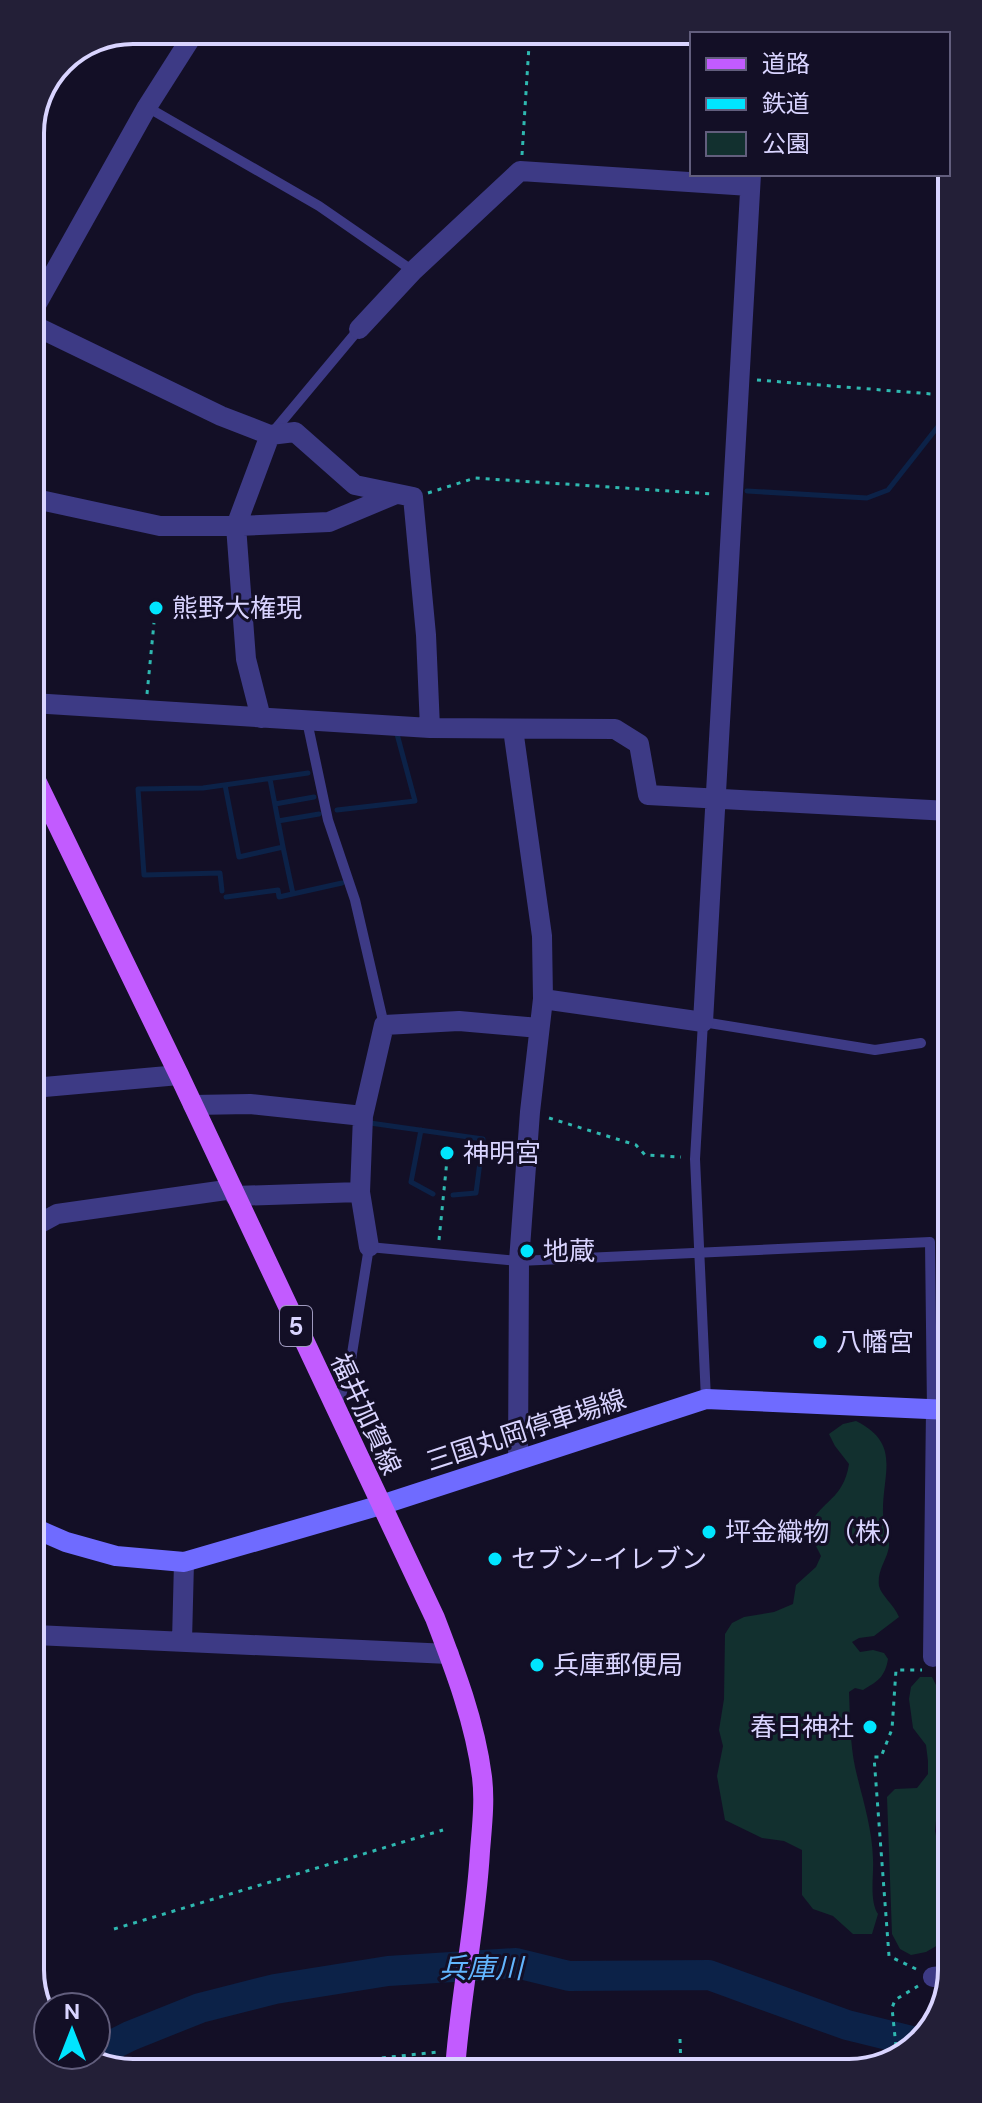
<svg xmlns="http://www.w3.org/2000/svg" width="982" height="2103" viewBox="0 0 982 2103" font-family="'DM Sans','Noto Sans JP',sans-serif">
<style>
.green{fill:#12302f}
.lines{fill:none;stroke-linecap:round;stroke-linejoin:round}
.stream{stroke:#0c2248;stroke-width:5}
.river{stroke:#0c2248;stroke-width:30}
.path{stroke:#2fb8b0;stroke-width:3;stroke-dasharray:4 6;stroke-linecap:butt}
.lane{stroke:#3d3a85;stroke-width:10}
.street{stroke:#3d3a85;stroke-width:20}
.secondary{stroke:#6f6bff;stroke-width:20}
.primary{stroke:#c25bff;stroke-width:20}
.rail{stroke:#00e5ff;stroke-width:5;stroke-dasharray:12 10;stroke-linecap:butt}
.poi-dot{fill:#00e5ff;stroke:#130f26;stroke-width:3}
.labels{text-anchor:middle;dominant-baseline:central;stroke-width:6;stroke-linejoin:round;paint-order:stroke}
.shield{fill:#130f26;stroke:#9e99be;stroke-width:2}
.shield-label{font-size:24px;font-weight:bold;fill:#d9d4ff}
.poi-label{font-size:26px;fill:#d9d4ff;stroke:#130f26;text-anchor:start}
.street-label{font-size:26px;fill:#d9d4ff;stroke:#130f26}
.water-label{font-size:28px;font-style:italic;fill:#62b6ff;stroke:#130f26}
.rim{fill:none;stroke:#d9d4ff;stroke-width:4}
</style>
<rect width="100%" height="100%" fill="#130f26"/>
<!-- green -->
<path class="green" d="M856,1421C902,1444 882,1473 883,1514C884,1525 892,1540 888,1551C885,1562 877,1572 879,1586C881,1595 894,1605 899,1617L874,1636L859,1638L852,1642L860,1652L873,1650L884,1653L888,1659C885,1677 878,1681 863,1690L855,1688L849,1692C850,1717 850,1742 855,1767C862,1798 872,1826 873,1859C874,1876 869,1900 878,1914L872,1934H853L833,1916L813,1909L802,1895V1850L784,1841L762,1838L725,1820L717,1776L723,1746L719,1730L724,1699L725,1634L732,1623L744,1617L774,1612L793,1604L796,1585L816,1567L821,1556L808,1530C819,1500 843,1502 849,1464L835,1446L829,1434L843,1424Z
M920,1677H932L938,1689L940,1778L935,1831L939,1850L936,1911L938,1945L926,1952L911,1955L900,1949L892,1934L887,1797L895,1789L917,1788L928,1774V1761L926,1745L913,1728L909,1699L911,1687Z"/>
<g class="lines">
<!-- stream -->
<path class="stream" d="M747,491L867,498L888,490L947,415
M225,785L239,857L283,847L270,779
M275,804L314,797
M337,810L415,801L397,734
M278,821L319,814
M283,847L293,894
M222,891L220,873L144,875L138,789L203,788L308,773
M226,897L278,890L279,897L342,883
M370,1121V1123L483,1139L476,1193L453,1195
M421,1130L411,1182L433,1194"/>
<!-- river -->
<path class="river" d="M96,2053L130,2036L200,2008L275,1989L388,1971L516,1963L569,1976L709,1975L847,2025L916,2042"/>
<!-- path -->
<path class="path" d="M522,155L530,30
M757,380L944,395L947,392
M428,493L475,478L713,494
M147,694L154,623
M549,1118L636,1145L645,1155L681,1157
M439,1240L447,1160
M114,1929L443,1830
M916,1969L889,1956L874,1757H881L892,1729L896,1670H922
M680,2039L681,2069
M897,2056L892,2008L895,2000L918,1986
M362,2060L438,2052"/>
<!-- lane -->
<path class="lane" d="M147,107L319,206L413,271
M273,432L359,329
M307,721L328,820L355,900L384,1025
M706,1399L695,1159L703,1022L875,1050L921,1043
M337,1408L350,1366L369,1247L519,1261L930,1242L932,1409"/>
<!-- street -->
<path class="street" d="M761,34V30
M31,314L147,107L196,30
M31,324L221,416L270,435L295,432L355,485L413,497L426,635L430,728
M359,329L413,271L520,171L750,186
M31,498L160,526H236L329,522L396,494
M32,703L430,728L615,729L639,744L648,795L949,811
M261,718L246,659L236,526L270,435
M513,729L542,936L543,999L530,1112L519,1261L518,1459
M543,999L703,1022L751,174
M33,1088L179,1075
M193,1105L250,1104L363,1116
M235,1196L360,1192
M33,1227L57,1214L233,1189
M369,1247L360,1192L363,1116L384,1025L459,1021L539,1028
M35,1635L449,1654
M182,1641L184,1562
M933,1657L936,1409
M933,1977L950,1975"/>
<!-- secondary -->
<path class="secondary" d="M34,1528L66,1542L116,1556L184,1562L381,1505L706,1399L950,1410"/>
<!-- primary -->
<path class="primary" d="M32,772L179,1075L435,1618C455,1670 475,1722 482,1777C485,1801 482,1826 480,1851C476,1924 460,1997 455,2070"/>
<!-- rail -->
<path class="rail" d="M945,1994L950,1227"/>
</g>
<!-- markers -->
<g class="poi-dot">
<circle cx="156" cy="608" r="8"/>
<circle cx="447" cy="1153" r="8"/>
<circle cx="527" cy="1251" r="8"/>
<circle cx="820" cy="1342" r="8"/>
<circle cx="709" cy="1532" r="8"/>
<circle cx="495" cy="1559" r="8"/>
<circle cx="537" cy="1665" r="8"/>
<circle cx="870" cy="1727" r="8"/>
</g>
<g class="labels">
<!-- shield labels -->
<rect class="shield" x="280" y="1306" width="32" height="40" rx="6"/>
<g class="shield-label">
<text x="296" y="1326">5</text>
</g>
<!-- poi labels -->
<g class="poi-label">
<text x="172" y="608">熊野大権現</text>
<text x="463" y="1153">神明宮</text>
<text x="543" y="1251">地蔵</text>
<text x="836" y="1342">八幡宮</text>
<text x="725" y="1532">坪金織物（株）</text>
<text x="511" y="1559">セブン-イレブン</text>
<text x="553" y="1665">兵庫郵便局</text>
<text x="854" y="1727" text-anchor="end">春日神社</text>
</g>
<!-- street labels -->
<g class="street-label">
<text transform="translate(366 1414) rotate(65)">福井加賀線</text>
<text transform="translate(526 1430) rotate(-18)">三国丸岡停車場線</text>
</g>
<!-- water labels -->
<g class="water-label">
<text x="481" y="1968">兵庫川</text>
</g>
</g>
<!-- crop -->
<path d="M0 0H982V2103H0ZM133 44H849A89 89 0 0 1 938 133V1970A89 89 0 0 1 849 2059H133A89 89 0 0 1 44 1970V133A89 89 0 0 1 133 44Z" fill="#231f37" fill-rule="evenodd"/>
<path class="rim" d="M133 44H849A89 89 0 0 1 938 133V1970A89 89 0 0 1 849 2059H133A89 89 0 0 1 44 1970V133A89 89 0 0 1 133 44Z"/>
<!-- legend -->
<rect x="690" y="32" width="260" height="144" fill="#130f26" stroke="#625e7d" stroke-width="2"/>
<rect x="706" y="58" width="40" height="12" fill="#c25bff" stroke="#625e7d" stroke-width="2"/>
<text x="762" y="72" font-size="24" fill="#d9d4ff">道路</text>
<rect x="706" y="98" width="40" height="12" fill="#00e5ff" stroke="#625e7d" stroke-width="2"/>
<text x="762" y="112" font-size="24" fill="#d9d4ff">鉄道</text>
<rect x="706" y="132" width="40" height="24" fill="#12302f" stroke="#625e7d" stroke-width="2"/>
<text x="762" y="152" font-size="24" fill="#d9d4ff">公園</text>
<!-- north arrow -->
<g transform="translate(72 2031)"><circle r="38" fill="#130f26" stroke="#625e7d" stroke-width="2"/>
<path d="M0-6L14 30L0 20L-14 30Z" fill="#00e5ff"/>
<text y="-12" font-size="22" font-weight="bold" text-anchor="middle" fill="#d9d4ff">N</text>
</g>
</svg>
